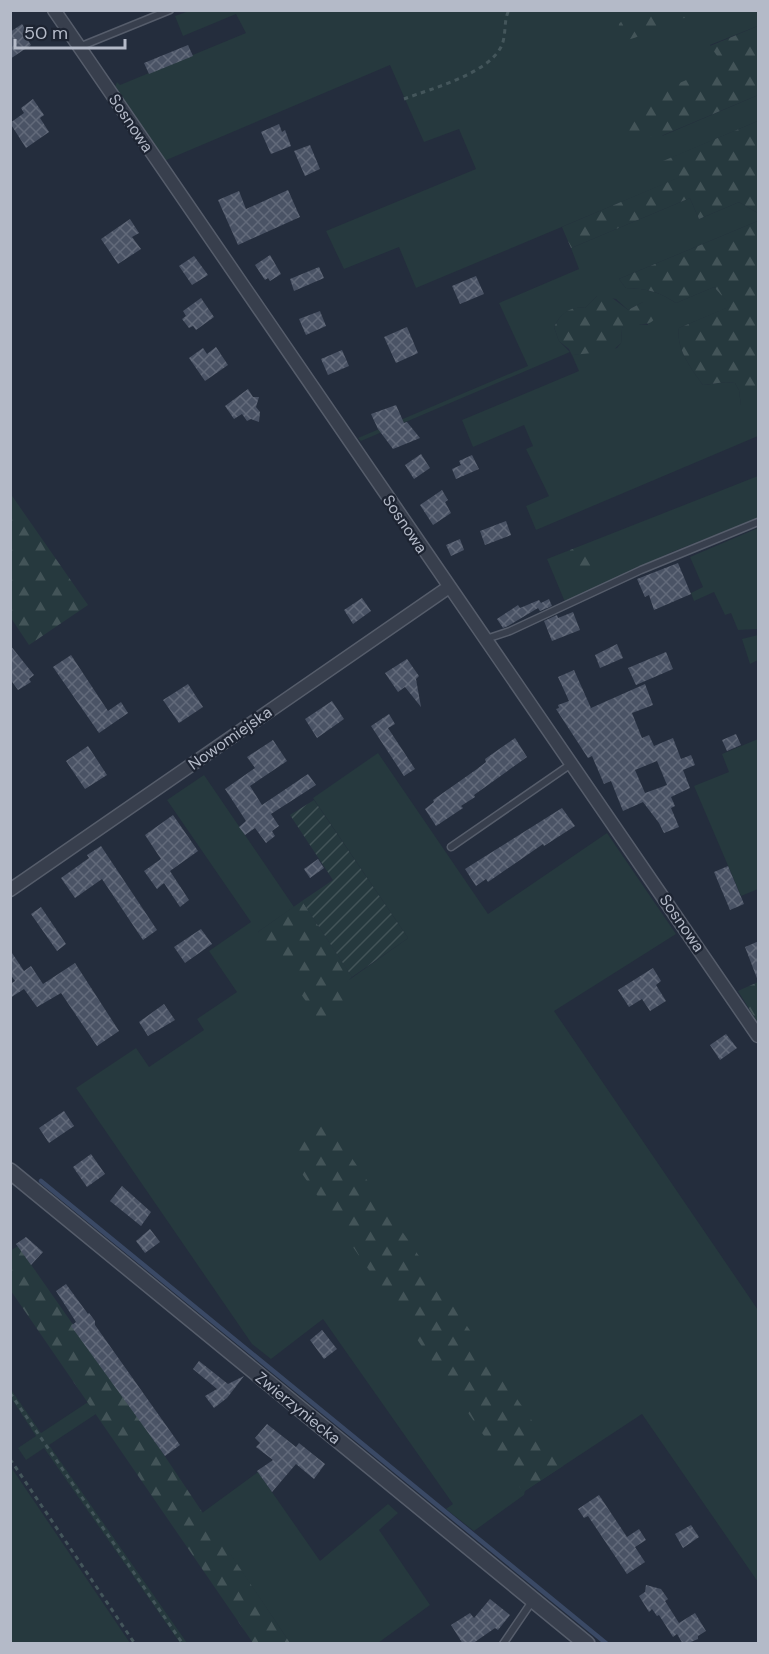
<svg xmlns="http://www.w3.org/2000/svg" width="769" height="1654" viewBox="0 0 769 1654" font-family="'DM Sans',sans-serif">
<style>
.grass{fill:#26393e}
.forest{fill:url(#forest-firs)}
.garden{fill:url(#garden-furrows)}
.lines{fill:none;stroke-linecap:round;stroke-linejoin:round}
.stream{stroke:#3a4965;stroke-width:4.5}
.building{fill:url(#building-cross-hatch);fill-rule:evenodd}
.service-casing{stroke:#565d6b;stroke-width:9}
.minor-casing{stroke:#565d6b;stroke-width:15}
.tertiary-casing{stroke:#565d6b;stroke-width:18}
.path{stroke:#44565b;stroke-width:3;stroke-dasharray:4.5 4.5;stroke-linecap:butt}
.service{stroke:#383f4d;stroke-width:6}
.minor{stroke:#383f4d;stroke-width:12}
.tertiary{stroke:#383f4d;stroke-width:15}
.labels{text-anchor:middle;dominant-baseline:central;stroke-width:4.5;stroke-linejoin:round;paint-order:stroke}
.street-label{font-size:16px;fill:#b4bac8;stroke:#1d2432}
</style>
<defs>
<pattern id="forest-firs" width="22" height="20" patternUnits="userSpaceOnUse" patternTransform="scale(1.5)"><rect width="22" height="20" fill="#26393e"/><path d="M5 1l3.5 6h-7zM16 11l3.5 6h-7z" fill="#435458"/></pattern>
<pattern id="garden-furrows" width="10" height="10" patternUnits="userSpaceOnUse" patternTransform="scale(1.5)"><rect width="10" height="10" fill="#26393e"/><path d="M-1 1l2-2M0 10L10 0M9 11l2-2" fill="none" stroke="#435458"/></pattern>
<pattern id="building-cross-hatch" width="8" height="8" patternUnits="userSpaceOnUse" patternTransform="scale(1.5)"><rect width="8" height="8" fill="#4a5365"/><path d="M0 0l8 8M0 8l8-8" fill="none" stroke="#626a7a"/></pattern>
</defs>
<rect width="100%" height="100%" fill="#242d3d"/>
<!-- grass -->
<path class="grass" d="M189,11H758V26L710,45L724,64L662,136L758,95V121L664,161L681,177L416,288L399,247L344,269L326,231L476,169L459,129L424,142L390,65L164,161L114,89L117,82L120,85L246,33L236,14L183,36L175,16Z
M690,198L699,219L739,202L758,213V221L619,279L626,288C648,289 658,291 676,303L714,287L732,306L679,328C676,349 691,368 703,385L726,382L735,383L739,390L741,405L758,394V436L536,530L526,506L549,496L526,449L533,446L524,425L473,447L462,420L579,371L572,355L617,348L621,343L622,328L629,323L648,325L643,302L628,310L616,299L597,296L585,308C571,306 560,314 554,327L559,341L570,352L361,441L358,438L528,366L499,303L579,269L571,248Z
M758,476V518L672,552L565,602L547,559Z
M758,528V629L738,630L731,613L725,615L714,592L694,601L691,593L703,587L690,557Z
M758,635V660L750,664L742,639Z
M758,739V889L741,896L694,786L729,772L722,754Z
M378,753L488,914L607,833L676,934L554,1011L758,1310V1582L642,1414L525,1491L524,1495L474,1531L446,1509L453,1504L323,1319L271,1359L252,1344L76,1088L136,1048L149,1067L204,1030L197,1019L237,992L209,951L251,922L167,800L204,775L294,907L258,932L346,982L408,938L313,798Z
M10,1388L41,1433L88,1402L96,1414L49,1445L187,1643H180L44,1448L26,1460L18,1448L36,1436L11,1398Z
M11,1467L130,1643H11Z
M258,1472L320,1561L388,1504L398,1513L379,1530L430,1605L378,1643H290L202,1513Z"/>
<!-- forest -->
<path class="forest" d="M631,11L707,10V14L700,19C689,18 678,17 667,21C653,27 640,39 624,40L618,35L619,24Z
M758,26V95L661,136L628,138L621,128L625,113L640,111L645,98L723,64L710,46Z
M758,121V213L739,202L699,219L690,198L571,248L562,227L680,177L663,161Z
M758,221V394L747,405H741L739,390L735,383L726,382L703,385C691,368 676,349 679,328L731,306L714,287L676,303C658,291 648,289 626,288L619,279Z
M607,294L628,310L643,302L654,305L659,311C651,333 637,318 622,328L621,343L612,351L572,355L569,349L559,341L554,327C561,313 570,306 585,308L597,296Z
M10,493L88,605L29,645L11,618Z
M582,546L596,559V575L586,582L574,577L570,550Z
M302,901L352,977L346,983L357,998L321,1023L258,932Z
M758,982V1023L738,991Z
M327,1122L563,1466L523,1492L287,1152Z
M18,1246L160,1449L290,1643H253L11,1291L10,1251Z"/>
<!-- garden -->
<path class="garden" d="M314,800L408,938L352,977L302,901L333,880L290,815Z"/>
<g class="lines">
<!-- stream -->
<path class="stream" d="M41,1181L607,1644"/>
</g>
<!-- building -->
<path class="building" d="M22,24L28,33L25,36L31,45L10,59V32Z
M188,45L193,56L149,74L144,63Z
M33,99L44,115L40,118L49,132L26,148L10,123L24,113L21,108Z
M279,124L282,132L285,130L291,146L271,154L261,132Z
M310,145L320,169L305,176L294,151Z
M288,190L300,217L238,245L218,200L239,191L246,209Z
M130,219L139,233L132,237L141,249L118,264L101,239Z
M270,255L281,274L270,281L268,278L265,280L255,265Z
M194,256L208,275L192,285L179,266Z
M319,267L324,278L294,291L290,279Z
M476,276L484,294L460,304L452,286Z
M201,298L214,317L196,330L193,326L189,328L182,319L186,316L183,311Z
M320,311L326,326L306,335L299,319Z
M407,327L418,353L396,363L384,337Z
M216,347L228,365L205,381L189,358L203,348L207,354Z
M342,350L349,366L328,375L321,359Z
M248,389L253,397H259L256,407L260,412L259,422L251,419L247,421L242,414L234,419L225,406Z
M396,405L404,423L407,422L420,438L393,449L378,429L371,414Z
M421,454L430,468L414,479L405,465Z
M472,455L479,469L456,479L452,469L461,465L459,461Z
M442,490L448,500L445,502L451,513L433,525L420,505Z
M506,521L511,535L485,545L480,531Z
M460,539L464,550L451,556L446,545Z
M678,563L691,594L654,610L649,595L645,597L637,579Z
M362,598L371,611L353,624L344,610Z
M549,599L552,606L540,611L538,608L508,626L503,628L497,619L518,605L520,608L539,600L541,603Z
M573,612L580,630L552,641L544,621L557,615L558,618Z
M617,644L623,658L600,668L595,655Z
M10,645L34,675L29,679L31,682L18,690L10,679Z
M666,652L673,669L636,685L628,668Z
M71,655L108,711L121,702L128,713L99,733L53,667Z
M407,659L419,676L416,679L421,707L405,687L398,692L385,673Z
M574,670L591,708L645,684L653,705L632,713L642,738L649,735L654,746L673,738L681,759L691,755L695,765L683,770L690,788L671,797L675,806L671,808L679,827L664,833L659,823L643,802L623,811L611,781L604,784L592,756L588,758L556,709L559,708L558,705L569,701L558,677ZM657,761L667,785L645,793L635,770Z
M188,684L203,707L179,723L163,700Z
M332,701L344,719L317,738L305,719Z
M389,714L395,724L388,728L415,769L404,776L371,726Z
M736,734L741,745L727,751L722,740Z
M515,738L527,757L474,795L475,797L461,806L463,808L436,826L425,809L434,802L433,800L477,769L486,762L485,759Z
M273,740L287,761L250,786L262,805L308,774L316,785L271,814L279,826L272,831L275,836L266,843L255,828L245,835L239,827L246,821L225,789L255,768L247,757Z
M88,746L107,775L85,789L66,761Z
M562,808L575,826L544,846L543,844L488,882L486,879L476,886L465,869Z
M173,815L198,851L170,871L189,900L180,907L164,883L157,889L144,871L161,859L145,835Z
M101,846L157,930L143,940L102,879L75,898L61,878L89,858L87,855Z
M318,859L324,868L310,878L304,869Z
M728,866L744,904L730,910L714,872Z
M41,907L66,944L57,951L31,914Z
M201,929L212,944L185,963L174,947Z
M759,941V980L758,981L745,947Z
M10,950L24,971L31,966L43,984L75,963L119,1031L97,1046L61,993L37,1007L24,989L10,998V984L15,981L10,974Z
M653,968L661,981L656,985L666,1001L650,1011L642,999L629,1007L618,990Z
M164,1004L175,1020L148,1036L139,1022Z
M726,1034L737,1048L720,1060L710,1045Z
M64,1111L74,1126L49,1143L39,1128Z
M91,1154L105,1174L87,1187L73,1167Z
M122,1186L151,1212L141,1226L110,1201Z
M150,1229L160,1242L145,1253L136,1241Z
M26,1237L43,1252L31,1265L16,1244Z
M66,1284L88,1314L89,1313L95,1321V1325L180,1445L165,1456L71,1326L76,1322L56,1291Z
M322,1330L337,1349L324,1359L310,1340Z
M199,1361L228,1384L244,1376L227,1398L214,1408L205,1396L217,1389L193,1369Z
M267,1424L296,1447L299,1443L325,1464L314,1479L296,1464L272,1492L257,1471L273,1460L256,1447L260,1443L255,1438Z
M599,1495L627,1537L639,1529L646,1540L635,1547L645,1562L627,1574L588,1516L584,1518L578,1509Z
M691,1525L699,1537L683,1548L675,1534Z
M646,1585L661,1589L668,1599L665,1601L679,1623L695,1613L706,1631L698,1636V1639L686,1644H683L677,1634L673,1637L659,1615L657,1616L652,1609L649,1612L639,1596L645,1592Z
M490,1599L510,1615L498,1630L495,1628L472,1644H463L451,1625L470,1613L474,1618Z"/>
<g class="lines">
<defs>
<path id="service" d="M79,47L170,10
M486,639L510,631L641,570L758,522
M451,847L571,764
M503,1644L533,1600"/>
<path id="minor" d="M54,10L758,1036
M10,890L449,587"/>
<path id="tertiary" d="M10,1171L587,1644"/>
</defs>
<!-- service casing -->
<use href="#service" class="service-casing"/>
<!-- minor casing -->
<use href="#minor" class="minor-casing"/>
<!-- tertiary casing -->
<use href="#tertiary" class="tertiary-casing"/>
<!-- path -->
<path class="path" d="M404,99C433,88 487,74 501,47C507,35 503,21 509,10
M10,1393L183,1644
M10,1459L135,1644"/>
<!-- service -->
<use href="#service" class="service"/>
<!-- minor -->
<use href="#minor" class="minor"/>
<!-- tertiary -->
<use href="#tertiary" class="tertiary"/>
</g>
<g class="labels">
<!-- street labels -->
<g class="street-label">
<text transform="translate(131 123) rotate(56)">Sosnowa</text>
<text transform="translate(405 524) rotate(56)">Sosnowa</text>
<text transform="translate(230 738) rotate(-35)">Nowomiejska</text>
<text transform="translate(682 923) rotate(55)">Sosnowa</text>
<text transform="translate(298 1408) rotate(39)">Zwierzyniecka</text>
</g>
</g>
<!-- border -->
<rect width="769" height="1654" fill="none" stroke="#b4bac8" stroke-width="24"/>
<!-- scale -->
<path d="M15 39v9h110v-9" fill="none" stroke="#b4bac8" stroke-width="3"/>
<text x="24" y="39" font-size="18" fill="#b4bac8" stroke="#1d2432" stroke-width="4.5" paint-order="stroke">50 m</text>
</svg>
